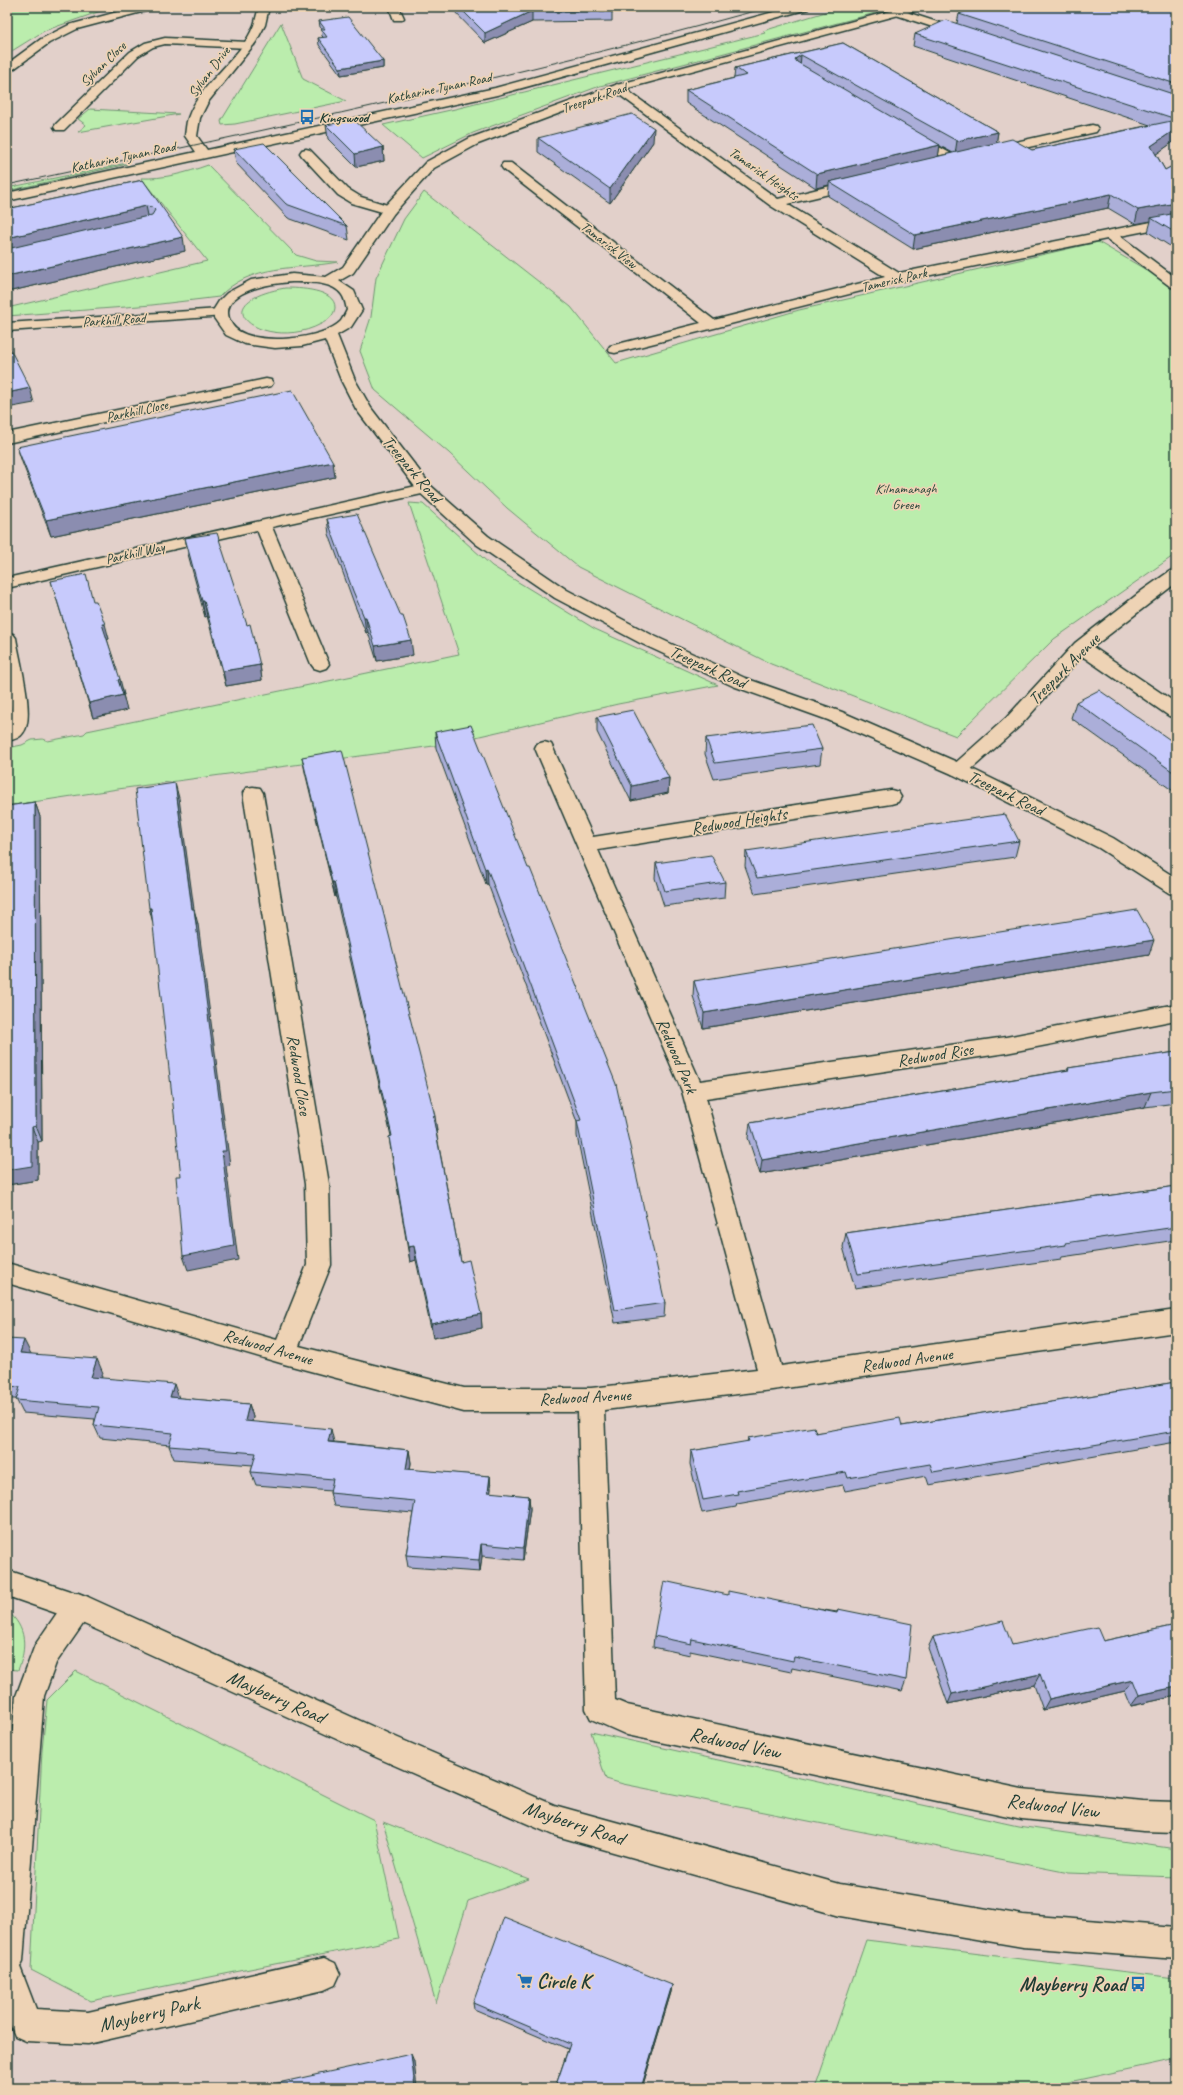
<svg xmlns="http://www.w3.org/2000/svg" width="1183" height="2095" viewBox="0 0 1183 2095" font-family="Caveat,sans-serif">
<style>
.green{fill:#bbedad;stroke:#6d9570}
.lines{fill:none;stroke-linecap:round;stroke-linejoin:round}
.street-casing{stroke:#1f3d34;stroke-width:3}
.secondary-casing{stroke:#1f3d34;stroke-width:3}
.street{fill:#eed3b5;fill-rule:evenodd}
.secondary{fill:#eed3b5;fill-rule:evenodd}
.tram{stroke:#1f3d34;stroke-width:1}
.wall{fill:#abaed9;stroke:#1f3d34;fill-rule:evenodd}
.shaded-wall{fill:#8b8db0;stroke:#1f3d34}
.building{fill:#c7cafc;stroke:#1f3d34}
.labels{text-anchor:middle;dominant-baseline:central;stroke-width:3.5;stroke-linejoin:round;paint-order:stroke}
.far-street-label{font-size:14px;fill:#1f3d34;stroke:#eed3b5}
.far-poi-label{font-size:14px;font-weight:bold;fill:#1f3d34;stroke:#eed3b5;text-anchor:start}
.far-park-label{font-size:14px;fill:#27463a;stroke:#eed3b5}
.street-label{font-size:17px;fill:#1f3d34;stroke:#eed3b5}
.near-street-label{font-size:20px;fill:#1f3d34;stroke:#eed3b5}
.near-poi-label{font-size:20px;font-weight:bold;fill:#1f3d34;stroke:#eed3b5;text-anchor:start}
</style>
<rect width="100%" height="100%" fill="#e2d0ca"/>
<filter id="ink" filterUnits="userSpaceOnUse"><feTurbulence type="fractalNoise" baseFrequency=".025" numOctaves="2"/><feDisplacementMap in="SourceGraphic" scale="8" xChannelSelector="R" yChannelSelector="G"/><feConvolveMatrix kernelMatrix="1 2 1 2 8 2 1 2 1" color-interpolation-filters="sRGB"/></filter>
<g filter="url(#ink)">
<!-- green -->
<path class="green" d="M7,7H119L98,12L44,31L7,54Z
M842,7H898L600,86L473,133L422,158L383,125L455,109L765,33L763,31Z
M281,23L303,79L346,101L235,124L222,125L221,121Z
M90,109L179,114L78,132L86,125L78,119Z
M122,164H127L7,191V188Z
M208,165L296,255L316,261L338,262C295,270 251,263 219,297L152,305L7,316V308L207,261L141,178C163,179 186,173 208,165Z
M424,192L571,307L616,363L799,310L1098,242L1176,287V554L1054,639L956,736L771,664L578,567L507,508L449,453L375,390L360,351L371,317L376,278L404,219Z
M285,288C298,288 336,289 335,308C334,316 327,321 321,324C267,353 196,304 285,288Z
M409,503L423,504L492,566L595,629L718,685L618,704L441,745L118,789L7,806V748L22,745L32,740L43,739L48,741L84,734L87,731L459,654Z
M7,1611C27,1627 27,1648 18,1670L7,1669Z
M76,1671L374,1820L399,1939L91,2001L31,1970L42,1751L47,1700Z
M591,1732L1018,1826L1176,1849V1877L1069,1873L623,1784L606,1779Z
M383,1822L529,1879L468,1901L436,2003Z
M866,1940L1176,1978V2059L1041,2088H815Z"/>
<g class="lines">
<defs>
<path id="street" d="M136,7H154L153,9L77,29L49,43L11,71L7,72V64L41,39L69,25Z
M389,7H399L404,18L402,20H394Z
M900,10L968,32L970,34L968,36H960L896,15L895,13L896,11Z
M165,38L248,42L254,45L248,48L165,44L153,47L138,56L64,130H56L54,127L56,124L130,52L145,43Z
M617,84L621,86L778,199L858,179L863,180L864,183L863,186L787,204L899,273L1176,217V225L1120,236L1176,278V288L1171,287L1107,239L897,282L615,353L610,352L608,349L610,346L701,323L503,169L501,166L503,163H511L714,320L885,277L771,206L613,90L611,88Z
M1092,125L1096,126L1098,129L1096,132L993,155L987,151L993,147Z
M914,133L957,157L959,160L957,163H949L910,140L908,137Z
M306,149L310,150L348,189L361,197L394,207L396,210L394,213L389,214L351,203L338,195L302,156L300,153L302,150Z
M220,309L225,310L227,313L225,316L7,331V323Z
M266,379L271,380L273,383L271,386L7,443V433Z
M425,484L431,486L433,489L431,492L272,527L329,664L326,668L320,670L314,668L311,664L257,530L7,588V578Z
M1176,570V583L1093,647L1176,703V718L1169,716L1082,656L1021,725L966,774L959,776L952,774L949,770L952,766L1007,717L1075,643L1143,590L1170,571Z
M7,633L13,634L16,638C19,658 36,718 23,733C20,738 13,740 7,741V727L11,710L7,688Z
M544,742L551,744L553,748L593,837L891,790L898,792L901,797L898,802L891,804L598,850L700,1081L1006,1037L1176,1004V1020L1006,1053L706,1098L781,1366L1176,1310V1332L772,1390L604,1410L615,1700L627,1705L1022,1789L1143,1801L1176,1802V1832L1143,1831L1022,1819L627,1735L591,1719L586,1709L578,1412H464L284,1364L7,1283V1263L277,1340L307,1265L305,1184L243,793L246,788L253,787L260,788L263,793L329,1184L331,1265L299,1346L464,1388H591L757,1369L682,1091L535,748L537,744Z
M78,1593L88,1597L92,1607L88,1617L56,1663L44,1696L23,1961L20,1967L36,2009L88,2012L324,1958L335,1963L340,1974L335,1985L324,1990L88,2044L26,2041L15,2036L7,2017V1789L16,1696L35,1645L68,1597Z"/>
<path id="secondary" d="M259,7H269L265,25L256,42L208,102L200,118L197,136L207,150L495,88L792,7H809L808,9L497,95L7,201V193L196,152L185,136C186,130 186,123 188,118C201,81 240,61 254,25C256,19 257,13 259,7Z
M905,7H922L921,9L621,90L478,144L434,168L394,213L353,273L339,281L354,291L362,310L351,327L337,335L355,380L371,408L431,486L488,536L567,590L652,635L745,678L842,712L966,766L1113,838L1176,878V895L1169,893L1099,848L952,774L828,720L733,686L640,643L555,598L476,544L419,492L356,409L341,380L325,340L302,346L275,348L245,344L226,335L214,318V309L219,301L227,293L251,280L292,274L326,277L343,267L384,207L426,162L470,138L613,86ZM292,282C306,282 333,281 342,295C345,299 346,306 347,310C345,314 343,318 341,321C323,340 256,346 236,329C232,326 228,318 228,313C228,289 274,283 292,282Z
M7,1570L88,1597L398,1738L554,1805L840,1884L1023,1915L1176,1927V1959L1023,1947L840,1916L553,1835L378,1758L73,1619L7,1596Z"/>
</defs>
<!-- street casing -->
<use href="#street" class="street-casing"/>
<!-- secondary casing -->
<use href="#secondary" class="secondary-casing"/>
<!-- street -->
<use href="#street" class="street"/>
<!-- secondary -->
<use href="#secondary" class="secondary"/>
<!-- tram -->
<path class="tram" d="M7,185C262,131 517,77 769,7"/>
</g>
<!-- wall -->
<path class="wall" d="M450,7H605L612,11V21L532,22L485,43Z
M975,7H1176V140L1156,154L1165,170L1176,164V250L1148,232L1151,221L1135,224L1108,208L913,249L828,196L829,185L816,188L686,103V90L734,78L735,68L843,43L998,132L996,143L1032,150L1150,125L913,46L915,34L957,23L959,14ZM940,146L953,153L938,156Z
M319,21L383,61V68L341,75L319,45L318,38H324L322,36L321,29L326,35L320,27Z
M326,125L383,147L384,161L356,167L328,139Z
M538,138L653,142L610,203L538,152Z
M234,149L347,226L349,240L288,218L236,163Z
M143,180L185,251L7,292V209Z
M17,447L335,477L51,536L22,462Z
M327,519L413,655L377,661L368,632L366,633L355,606L329,534Z
M185,538L260,665L262,680L226,686L207,616L205,617L188,554Z
M51,581L93,601L109,639H107L124,695H123L127,710L93,718Z
M1076,702L1176,744V793L1071,718Z
M597,717L669,778L668,793L631,801L597,732Z
M435,732L665,1303L664,1317L615,1323L577,1136V1122L488,884H486L436,748Z
M706,738L822,749L820,764L714,779L705,754Z
M302,757L437,1131H436L461,1262L481,1314L482,1328L433,1338L416,1260L410,1262L391,1151L389,1137L391,1136L336,897H335L305,772Z
M35,802L40,817L42,1141L38,1142V1180L7,1185V806Z
M1019,841L1015,857L755,894L745,866L746,851Z
M656,863L725,882L724,898L664,906L655,878Z
M1149,955L1029,974L703,1028L693,996L694,981Z
M1176,1052V1103L1145,1107L760,1174L748,1138L750,1123L1068,1070V1068Z
M1176,1186V1240L1062,1257L1061,1259L855,1288L843,1247L846,1233Z
M7,1339L31,1354L103,1373L101,1378L179,1398L249,1404L253,1417L252,1422L334,1442L409,1450L411,1463L410,1470L490,1476L491,1489L490,1493L529,1496L530,1509L523,1560L482,1556L480,1572L408,1567L406,1555L413,1513L334,1506L330,1493L331,1491L256,1485L251,1472L253,1465L174,1459L169,1446L170,1445L100,1438L94,1425L95,1419L23,1413L16,1399H7Z
M1176,1382V1442L929,1485L926,1476L845,1491L843,1485L737,1504L736,1507L702,1513L690,1464L691,1451L747,1442L748,1438L902,1426Z
M728,1595L837,1612L838,1609L906,1680L902,1691L792,1668L791,1672L690,1651V1655L653,1647L654,1636Z
M1176,1625V1696L1131,1706L1125,1691L1043,1710L1034,1685L948,1704L928,1648L933,1637L1012,1645L1103,1641Z
M672,1985L671,1992L642,2088H555L568,2049L474,2009L473,2003Z"/>
<!-- shaded-wall -->
<path class="shaded-wall" d="M532,11V22L485,43V33Z
M801,55L800,68L795,59Z
M383,61V68L341,75L340,68Z
M654,128L653,142L610,203V189Z
M1176,129V140L1148,160L1151,146Z
M998,132L996,145L955,154L957,141Z
M940,145L938,158L829,182V185L816,188L817,174Z
M383,147L384,161L356,167L355,154Z
M1111,194L1108,208L913,249L915,235Z
M1176,203V216L1151,218V221L1135,224L1138,210Z
M146,206L149,220L7,253V238Z
M183,237L185,251L7,292V276Z
M30,388L34,403L7,408V393Z
M333,462L335,477L51,536L46,520Z
M202,601H204L207,616L205,617Z
M364,617H366L368,632L366,633Z
M102,624H105L109,639L106,640Z
M411,640L413,655L377,661L375,646Z
M260,665L262,680L226,686L223,671Z
M120,679L124,695H122L118,680Z
M123,695L127,710L93,718L89,703Z
M669,778L668,793L631,801L632,786Z
M175,783L179,798L196,924L192,909Z
M35,802L40,817L42,1141L36,1126Z
M487,868L488,884H486L485,869Z
M332,882H334L336,897H335Z
M149,908H151L153,923Z
M194,909L198,924L230,1165L226,1166L238,1260L188,1270L183,1256L222,1151Z
M1154,940L1149,955L1029,974L703,1028L704,1013L1033,959Z
M1151,1092L1145,1107L760,1174L762,1160Z
M435,1116L437,1131H434L433,1117Z
M32,1127L38,1142V1180L7,1185V1170Z
M414,1246L416,1260L410,1262L408,1247Z
M481,1314L482,1328L433,1338L431,1324Z
M24,1340L31,1354L20,1353Z
M97,1359L103,1373L97,1390L91,1377Z
M174,1384L179,1398L170,1397Z
M249,1404L253,1417L249,1434L245,1421Z
M331,1429L334,1442H328Z
M409,1450L411,1463L408,1482L406,1469Z
M490,1476L491,1489L489,1505L488,1492Z
M529,1496L530,1509L523,1560V1548Z
M481,1544L482,1556L480,1572L479,1560Z
M1040,1674L1034,1685L948,1704L952,1694Z
M1133,1680L1125,1691L1043,1710L1049,1699Z
M1176,1687V1696L1131,1706L1139,1695Z
M672,1985L671,1992L642,2088H641Z
M411,2054L414,2061L417,2088H415Z"/>
<!-- building -->
<path class="building" d="M459,7H605L612,11H532L485,33Z
M975,7H1162L1176,11V84L959,14Z
M348,17L383,61L340,68L318,38L327,37L321,29H325L319,21Z
M946,20L1176,95V119L915,34Z
M843,43L998,132L957,141L801,55L795,59L797,62L940,145L817,174L686,90L747,75L735,68Z
M632,114L654,128L610,189L538,138Z
M354,120L383,147L355,154L326,125Z
M1176,120V129L1151,146L1165,170L1176,164V203L1138,210L1111,194L915,235L829,182L1012,139L1032,150Z
M264,143L347,226L286,204L234,149Z
M143,180L183,237L7,276V249L152,215L155,210L152,207L146,206L7,238V209Z
M1176,213V233L1151,218Z
M7,343L30,388L7,393Z
M292,390L333,462L46,520L17,447Z
M357,514L401,616H403L411,640L375,646L366,617H364L353,591L327,519Z
M217,533L247,625L250,624L260,665L223,671L204,601H202L185,538Z
M86,574L93,601H96L105,624H102L120,679L118,680L123,695L89,703L51,581Z
M1099,690L1176,744V774L1076,702Z
M633,710L669,778L632,786L597,717Z
M471,725L528,868H530L616,1084L665,1303L615,1310L577,1121L581,1120L487,868L485,869L435,732Z
M812,725L822,749L715,763L706,738Z
M342,750L435,1116L433,1117L461,1262L469,1260L481,1314L431,1324L414,1246L408,1247L389,1137L392,1136L334,882H332L302,757Z
M175,783L192,909H194L223,1127L226,1151H222L234,1246L183,1256L176,1176H181L151,908H149L135,789Z
M35,802L36,1126L32,1127V1166L7,1170V806Z
M1005,814L1019,841L757,878L746,851Z
M711,855L725,882L665,891L656,863Z
M1137,910L1154,940L1033,959L704,1013L694,981Z
M1176,1052V1089L1151,1092L762,1160L750,1123L1069,1070L1068,1068Z
M1176,1186V1227L1065,1243L1066,1245L1036,1249L858,1274L846,1233Z
M7,1339L24,1340L20,1353L97,1359L91,1377L174,1384L170,1397L249,1404L245,1421L331,1429L328,1442L409,1450L406,1469L490,1476L488,1492L529,1496L523,1548L481,1544L479,1560L406,1555L415,1501L330,1493L333,1479L251,1472L256,1453L169,1446L173,1433L94,1425L99,1407L16,1400L20,1387L7,1386Z
M1176,1382V1431L933,1472L930,1464L848,1478L846,1472L737,1491L738,1494L703,1500L691,1451L749,1441L748,1438L814,1427L816,1433L900,1418L902,1426Z
M664,1581L728,1595V1591L837,1613L838,1609L912,1624L906,1680L794,1657L793,1661L692,1639L691,1644L654,1636Z
M1003,1621L1012,1645L1097,1627L1103,1641L1176,1625V1687L1139,1695L1133,1680L1049,1699L1040,1674L952,1694L933,1637Z
M504,1917L672,1985L641,2088H555L570,2044L473,2003Z
M411,2054L415,2088H255Z"/>
</g>
<!-- icons -->
<defs>
<symbol id="bus-bare" viewBox="-9 -9 18 18"><path d="M-5-6H5V4H4V6H2V4H-2V6H-4V4H-5ZM-3.5-4V0h7V-4ZM-3.5 1.2v1.5H-2V1.2ZM2 1.2v1.5H3.5V1.2Z" fill="#1f6fb2" stroke="#eed3b5" stroke-width="2.5" paint-order="stroke"/></symbol>
<symbol id="supermarket-bare" viewBox="-9 -9 18 18"><path d="M-6-5.5h2.5l.6 2H6L4.5 2H-2.5L-4.4-4H-6ZM-1.5 3.2a1.3 1.3 0 1 0 .1 0ZM3 3.2a1.3 1.3 0 1 0 .1 0Z" fill="#1f6fb2" stroke="#eed3b5" stroke-width="2.5" paint-order="stroke"/></symbol>
</defs>
<g fill-rule="evenodd">
<use href="#bus-bare" x="296" y="106" width="22" height="22"/>
<use href="#supermarket-bare" x="514" y="1970" width="22" height="22"/>
<use href="#bus-bare" x="1127" y="1973" width="22" height="22"/>
</g>
<g class="labels">
<!-- far-street labels -->
<g class="far-street-label">
<text transform="translate(103 64) rotate(-44)">Sylvan Close</text>
<text transform="translate(209 72) rotate(-53)">Sylvan Drive</text>
<text transform="translate(439 88) rotate(-12)">Katharine Tynan Road</text>
<text transform="translate(594 98) rotate(-19)">Treepark Road</text>
<text transform="translate(123 157) rotate(-12)">Katharine Tynan Road</text>
<text transform="translate(764 174) rotate(35)">Tamarisk Heights</text>
<text transform="translate(609 245) rotate(38)">Tamarisk View</text>
<text transform="translate(894 280) rotate(-13)">Tamerisk Park</text>
<text transform="translate(114 320) rotate(-4)">Parkhill Road</text>
<text transform="translate(137 411) rotate(-12)">Parkhill Close</text>
<text transform="translate(135 553) rotate(-13)">Parkhill Way</text>
</g>
<!-- far-poi labels -->
<g class="far-poi-label">
<text x="319" y="117">Kingswood</text>
</g>
<!-- far-park labels -->
<g class="far-park-label">
<text x="906" y="488">Kilnamanagh<tspan x="906" dy="16">Green</tspan></text>
</g>
<!-- street labels -->
<g class="street-label">
<text transform="translate(412 469) rotate(50)">Treepark Road</text>
<text transform="translate(708 667) rotate(24)">Treepark Road</text>
<text transform="translate(1064 669) rotate(-45)">Treepark Avenue</text>
<text transform="translate(1006 793) rotate(26)">Treepark Road</text>
<text transform="translate(739 821) rotate(-9)">Redwood Heights</text>
<text transform="translate(935 1055) rotate(-9)">Redwood Rise</text>
<text transform="translate(677 1056) rotate(67)">Redwood Park</text>
<text transform="translate(299 1075) rotate(81)">Redwood Close</text>
<text transform="translate(268 1347) rotate(16)">Redwood Avenue</text>
<text transform="translate(907 1360) rotate(-8)">Redwood Avenue</text>
<text transform="translate(585 1397) rotate(-3)">Redwood Avenue</text>
</g>
<!-- near-street labels -->
<g class="near-street-label">
<text transform="translate(276 1697) rotate(24)">Mayberry Road</text>
<text transform="translate(735 1743) rotate(12)">Redwood View</text>
<text transform="translate(1053 1806) rotate(7)">Redwood View</text>
<text transform="translate(574 1823) rotate(18)">Mayberry Road</text>
<text transform="translate(149 2014) rotate(-13)">Mayberry Park</text>
</g>
<!-- near-poi labels -->
<g class="near-poi-label">
<text x="537" y="1981">Circle K</text>
<text x="1126" y="1984" text-anchor="end">Mayberry Road</text>
</g>
</g>
<!-- margin -->
<rect width="1183" height="2095" fill="none" stroke="#eed3b5" stroke-width="24"/>
<rect x="12" y="12" width="1159" height="2071" fill="none" stroke="#1f3d34" stroke-width="1.5" filter="url(#ink)"/>
</svg>
